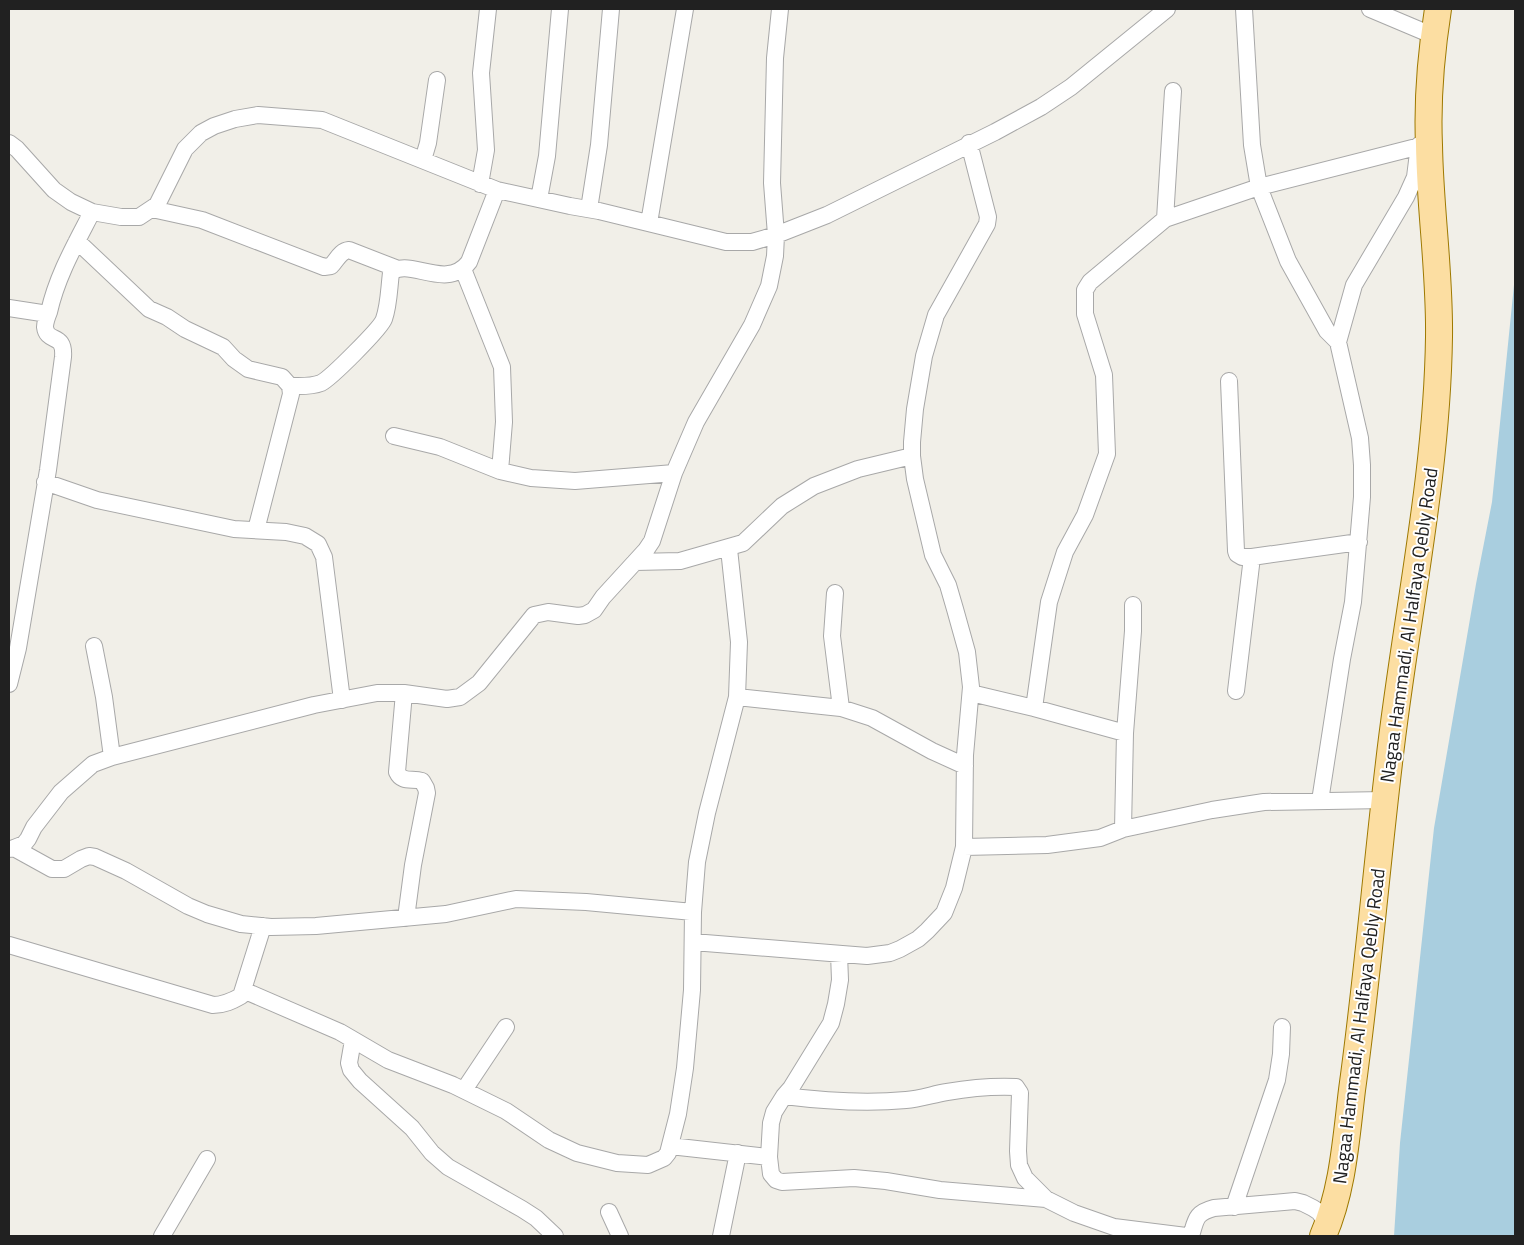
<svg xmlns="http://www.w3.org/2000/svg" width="1524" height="1245" viewBox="0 0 1524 1245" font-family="'Titillium Web',sans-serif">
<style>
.water{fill:#a9cedf}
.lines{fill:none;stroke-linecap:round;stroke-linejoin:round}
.minor-casing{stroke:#a8a8a8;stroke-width:18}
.primary-casing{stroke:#9e7900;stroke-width:28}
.minor{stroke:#fff;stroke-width:16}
.primary{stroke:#fcdea2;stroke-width:26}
.labels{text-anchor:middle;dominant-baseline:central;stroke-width:4;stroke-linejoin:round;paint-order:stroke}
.street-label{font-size:19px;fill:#212121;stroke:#fff}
</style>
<rect width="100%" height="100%" fill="#f1efe8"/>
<!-- water -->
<path class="water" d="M1515,275V1236H1394L1400,1143L1434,828L1476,584L1492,502Z"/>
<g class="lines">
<defs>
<path id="minor" d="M1244,9L1252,145L1259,187L1288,261L1327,331L1338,342
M1370,9L1434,36
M9,143L17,149L54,190L71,202L92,212L121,217H139L157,205L185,149L201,133L214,126L235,119L258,115L322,120L497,190L570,206L599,211L726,242H752L776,235L827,215L995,132L1041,107L1071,87L1167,9
M423,160L428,143L437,80
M480,184L486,150L481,73L488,9
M539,199L547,156L560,9
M152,209L202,220L324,267L331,266C337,260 340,251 349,250L398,269
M589,209L599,145L611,9
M1165,219L1173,91
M649,223L685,9
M77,241L149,309L167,317L185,329L223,347L234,359L248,369L282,377L290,386L291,394L256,530
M463,269L502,367L504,422L500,471
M9,308L48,314
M1229,381L1236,551L1237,554L1242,557H1252
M290,386C301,386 311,387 321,383C331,378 381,328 384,319C389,305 389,288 391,273C408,256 446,292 469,262L497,190
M394,436L440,447L500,471L531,478L575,481L674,473
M45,482L97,500L234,529L286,532L305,536L318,544L324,557L342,700
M635,562L680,561L743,543L782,506L814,486L858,469L912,456
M835,593L832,636L841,708
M94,646L104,697L112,757
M9,684L18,648L48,470L63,357C65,332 47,344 45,327C45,322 47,317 49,312C57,276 75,245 92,212
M1236,691L1252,557L1359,542
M404,693L397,772C402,783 412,778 422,781L426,788L427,793L413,865L406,918
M971,693L1034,708L1049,602L1065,552L1085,515L1107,454L1104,375L1085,314V290L1090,282L1165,219L1259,187L1428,144
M737,697L841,708L872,718L932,751L965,766
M1034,708L1125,733L1123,829
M1125,733L1133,631V605
M1320,801L1342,659L1353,602L1362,497V465L1360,438L1338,342L1354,285L1406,197L1415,177L1419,145
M964,847L1047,845L1100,838L1123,829L1212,810L1264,802L1385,800
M14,848L52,869H64L81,859L89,856L95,857L126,871L188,906L207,914L241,924L271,927L316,926L446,914L516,899L586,902L693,912
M9,849L14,848L24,844L28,839L34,827L61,792L93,764L112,757L314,705L377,693H404L447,699L460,697L479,683L534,615L548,612L578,616L585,615L594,610L603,597L646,550L652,541L674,473L696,422L752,325L769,286L775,256L776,235L772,183L775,58L780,9
M693,942L867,956L890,953L900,949L918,939L927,931L944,913L954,888L964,847L965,755L971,687L967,652L955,609L948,585L933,555L915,479L912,456V442L915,409L924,356L936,315L987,224L988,217L969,143
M9,945L213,1005C224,1005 232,1001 241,996L263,926
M839,954L840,980L836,1004L831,1023L791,1088L784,1096L774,1112L771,1123L769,1157L771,1174L776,1180L782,1182L854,1178L886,1181L940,1190L1046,1199
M243,990L340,1032L388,1060L453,1085L506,1111L549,1140L577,1153L617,1163L648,1165L664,1158L668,1153L678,1114L685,1068L692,990L693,912L697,862L707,813L737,697L739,642L729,549
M353,1040L349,1063L351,1070L360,1081L412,1128L432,1153L448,1167L522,1209L536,1218L555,1236
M464,1090L506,1027
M784,1096C824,1101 865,1104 906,1100C920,1099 934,1094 947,1092C970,1088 993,1086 1016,1087L1020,1093L1018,1151L1019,1165L1025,1178L1046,1199L1074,1213L1114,1227L1186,1236
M670,1146L769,1157
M1234,1207L1277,1080L1281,1054L1282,1027
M609,1212L620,1236
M162,1236L207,1159
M721,1236L738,1153
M1191,1236C1196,1220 1195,1213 1214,1208L1295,1201L1303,1203L1313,1208L1319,1212L1328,1226"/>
<path id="primary" d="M1323,1236C1343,1190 1346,1139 1352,1090C1367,982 1376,872 1389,763C1405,621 1437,480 1439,337C1440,273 1430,209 1429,145C1427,99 1431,54 1438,9"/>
</defs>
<!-- minor casing -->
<use href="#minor" class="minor-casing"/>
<!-- primary casing -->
<use href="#primary" class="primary-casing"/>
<!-- minor -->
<use href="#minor" class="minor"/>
<!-- primary -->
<use href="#primary" class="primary"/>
</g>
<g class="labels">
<!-- street labels -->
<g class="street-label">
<text transform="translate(1408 625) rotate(-82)">Nagaa Hammadi, Al Halfaya Qebly Road</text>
<text transform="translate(1358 1026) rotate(-83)">Nagaa Hammadi, Al Halfaya Qebly Road</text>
</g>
</g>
<!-- border -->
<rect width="1524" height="1245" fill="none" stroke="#212121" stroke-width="20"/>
</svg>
